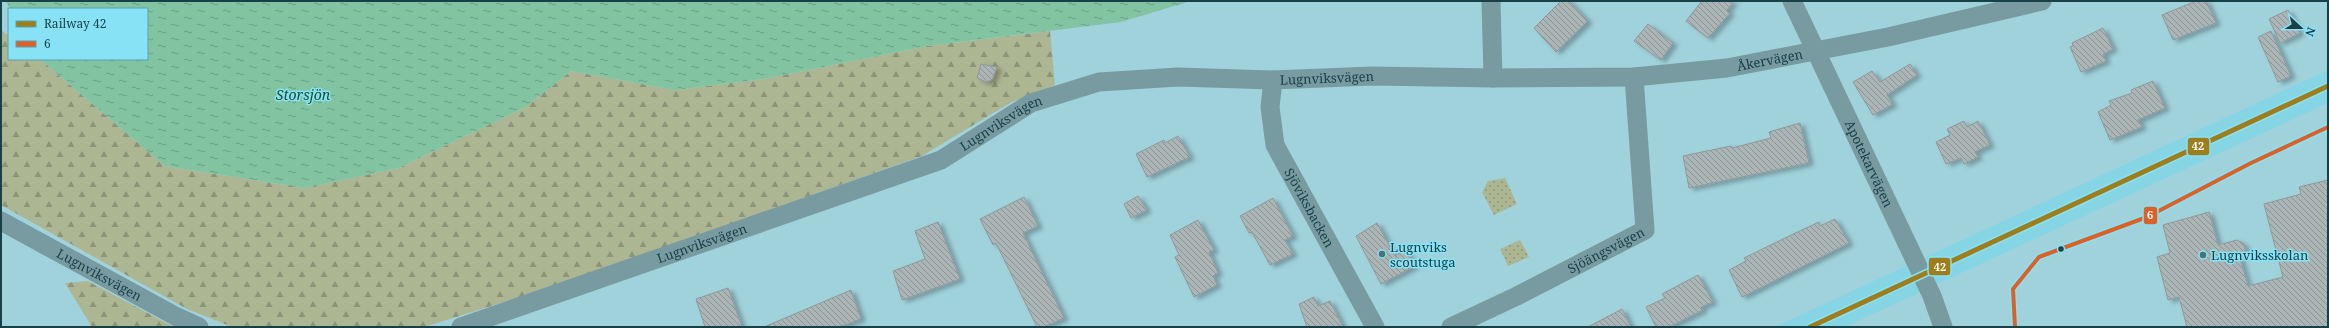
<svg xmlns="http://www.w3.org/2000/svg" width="2329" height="328" viewBox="0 0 2329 328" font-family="'Noto Serif',serif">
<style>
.built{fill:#85d5e5}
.forest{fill:url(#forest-firs)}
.park{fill:url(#park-dots)}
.water{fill:url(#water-ripples)}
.building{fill:url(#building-back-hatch);stroke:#8e989a;filter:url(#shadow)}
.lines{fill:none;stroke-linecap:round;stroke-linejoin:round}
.minor{stroke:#789ba1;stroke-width:19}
.bus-1-casing{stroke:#87e2f5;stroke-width:7}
.bus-1{stroke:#dc6126;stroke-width:4}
.rail-1-casing{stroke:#87e2f5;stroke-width:8}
.rail-1{stroke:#9e7d1c;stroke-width:5}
.bus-dot{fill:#184047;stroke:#87e2f5;stroke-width:1.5}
.poi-dot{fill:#48737b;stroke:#87e2f5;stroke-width:1.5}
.labels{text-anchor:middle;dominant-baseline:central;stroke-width:3;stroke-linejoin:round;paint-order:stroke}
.street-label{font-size:13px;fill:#184047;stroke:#87e2f5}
.poi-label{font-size:13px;fill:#184047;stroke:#87e2f5;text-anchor:start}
.water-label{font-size:14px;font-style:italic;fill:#174d2b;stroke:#87e2f5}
.line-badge{stroke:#87e2f5;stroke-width:1.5}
.badge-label{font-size:11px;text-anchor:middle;font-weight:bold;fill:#fff}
</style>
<defs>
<pattern id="forest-firs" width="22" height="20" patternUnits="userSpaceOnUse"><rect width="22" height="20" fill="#adb692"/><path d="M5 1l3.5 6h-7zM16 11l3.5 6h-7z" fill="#8c9579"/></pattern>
<pattern id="park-dots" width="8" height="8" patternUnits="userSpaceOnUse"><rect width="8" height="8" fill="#adb692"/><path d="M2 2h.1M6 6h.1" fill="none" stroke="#8c9579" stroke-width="1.8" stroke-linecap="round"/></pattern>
<pattern id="water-ripples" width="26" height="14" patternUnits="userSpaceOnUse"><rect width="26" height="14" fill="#82c4a2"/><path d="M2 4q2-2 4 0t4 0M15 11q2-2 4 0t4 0" fill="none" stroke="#69a186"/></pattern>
<pattern id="building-back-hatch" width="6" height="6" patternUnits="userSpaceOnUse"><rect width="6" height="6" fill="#acb5b6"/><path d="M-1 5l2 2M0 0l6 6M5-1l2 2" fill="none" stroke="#8b9596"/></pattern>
<filter id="shadow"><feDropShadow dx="4.5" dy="2.5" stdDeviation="2" flood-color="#0004"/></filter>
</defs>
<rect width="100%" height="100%" fill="#a0d2dc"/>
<!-- built -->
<path class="built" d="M2328,70V103L1903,300L1845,327H1775Z"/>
<!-- forest -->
<path class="forest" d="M1,30L9,36V59H40L165,166L305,188L398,168L524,108L571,71L675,90L764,79L927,46L1050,31L1055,85L1010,103L922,156L553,287L424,327H232L187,309L1,205Z
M88,281L174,327H92L65,283Z"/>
<!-- park -->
<path class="park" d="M1505,178L1517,204L1494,215L1482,192L1488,181Z
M1520,240L1529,257L1508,266L1500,249Z"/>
<!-- water -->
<path class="water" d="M6,1H1191L1121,22L927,46L764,79L675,90L571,71L524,108L398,168L305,188L165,166L40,59H147V9H10Z"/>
<!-- building -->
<path class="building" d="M1561,1H1569L1588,21L1556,52L1534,28Z
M1702,1H1734L1727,10L1730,13L1708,38L1686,21Z
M2196,1H2206L2216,23L2173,40L2162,15Z
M2288,10L2300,33L2280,43L2269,19Z
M1648,24L1673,43L1661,60L1634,41Z
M2103,28L2113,49L2103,54L2106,61L2081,72L2070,47L2073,46L2072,43Z
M2271,31L2291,76L2278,82L2258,37Z
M981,64L997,67L992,80L986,82L977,78Z
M1910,64L1917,75L1887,95L1893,104L1873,115L1853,82L1872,71L1880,82Z
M2153,81L2165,108L2138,120L2142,127L2110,140L2098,112L2111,105L2109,101L2132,93L2131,90Z
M1964,121L1967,127L1978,121L1990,145L1975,152L1978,157L1964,164L1961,158L1946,164L1936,142L1950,135L1947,129Z
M1800,123L1809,163L1689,188L1683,156L1731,146L1732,148L1771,138L1769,132Z
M1178,136L1190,157L1147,177L1136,154L1164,140L1165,143Z
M2328,180V327H2187L2179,297L2168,300L2157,257L2170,253L2163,225L2209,212L2218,245L2237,240L2244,244L2245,250L2240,258L2248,286L2283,277L2264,204L2301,194L2299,187Z
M1138,196L1147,210L1131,218L1124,204Z
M1024,197L1038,226L1023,233L1064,318L1044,327H1037L996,243L993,245L980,219Z
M1273,198L1293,236L1285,240L1293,254L1270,265L1252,232L1249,233L1240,216Z
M1835,219L1849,243L1742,297L1729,270L1746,261L1744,258L1791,235L1819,222L1820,226Z
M1198,220L1214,250L1209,252L1218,273L1213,276L1217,285L1194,297L1175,257L1179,255L1170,235Z
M938,222L960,279L902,300L893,271L925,259L915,231Z
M1377,223L1395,256L1406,250L1415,266L1381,284L1356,236Z
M1698,275L1713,302L1701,307L1703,310L1669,327H1656L1646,307L1665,298L1662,294Z
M728,288L742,327H705L696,299Z
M851,290L861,319L839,327H764Z
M1314,297L1318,306L1330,301L1343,327H1307L1299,304Z
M1622,309L1631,327H1588Z"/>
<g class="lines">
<!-- minor -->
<g class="minor">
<path id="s1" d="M1792,1L1932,296L1943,327"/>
<path id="s2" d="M1493,78L1634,77L1727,68L1888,37L2042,1"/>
<path id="s3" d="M1273,80L1270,107L1275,145L1375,327"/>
<path id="s4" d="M1,221L177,317L199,327"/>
<path id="s5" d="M461,327L941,160L1031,103L1099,82L1178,77L1273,80L1372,76L1493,78L1491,1"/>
<path id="s6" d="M1451,327L1517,296L1645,230L1634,77"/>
</g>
<defs>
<path id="bus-1" d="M2015,327L2013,289L2039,257L2147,217L2251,163L2328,127"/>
</defs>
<!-- bus-1 casing -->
<use href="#bus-1" class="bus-1-casing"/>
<!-- bus-1 -->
<use href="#bus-1" class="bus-1"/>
<defs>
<path id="rail-1" d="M1810,327L2328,86"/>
</defs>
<!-- rail-1 casing -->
<use href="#rail-1" class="rail-1-casing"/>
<!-- rail-1 -->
<use href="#rail-1" class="rail-1"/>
</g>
<!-- markers -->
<circle class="bus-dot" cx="2061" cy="249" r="3.5"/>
<g class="poi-dot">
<circle cx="1382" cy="254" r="4"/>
<circle cx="2203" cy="255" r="4"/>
</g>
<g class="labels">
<!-- street labels -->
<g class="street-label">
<text stroke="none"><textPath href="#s2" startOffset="278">Åkervägen</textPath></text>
<text stroke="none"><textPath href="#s5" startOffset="914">Lugnviksvägen</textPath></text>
<text stroke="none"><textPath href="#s5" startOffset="579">Lugnviksvägen</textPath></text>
<text stroke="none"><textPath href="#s1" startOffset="180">Apotekarvägen</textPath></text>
<text stroke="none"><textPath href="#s3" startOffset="137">Sjöviksbacken</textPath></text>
<text stroke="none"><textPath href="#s5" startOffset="255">Lugnviksvägen</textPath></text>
<text stroke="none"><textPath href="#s6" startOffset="173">Sjöängsvägen</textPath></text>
<text stroke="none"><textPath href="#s4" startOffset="112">Lugnviksvägen</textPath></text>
</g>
<!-- poi labels -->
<g class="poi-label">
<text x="1390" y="247">Lugnviks<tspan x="1390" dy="15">scoutstuga</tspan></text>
<text x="2211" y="255">Lugnviksskolan</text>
</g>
<!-- water labels -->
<g class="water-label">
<text x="303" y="94">Storsjön</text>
</g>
</g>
<g class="line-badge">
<rect x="2187" y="137" width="23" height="19" rx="4" fill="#9e7d1c"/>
<rect x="2143" y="206" width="15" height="19" rx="4" fill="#dc6126"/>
<rect x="1928" y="257" width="23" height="19" rx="4" fill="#9e7d1c"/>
</g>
<g class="badge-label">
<text x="2198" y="150">42</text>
<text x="2150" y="219">6</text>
<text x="1940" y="271">42</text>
</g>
<!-- border -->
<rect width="2329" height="328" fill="none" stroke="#184047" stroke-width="4"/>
<!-- legend -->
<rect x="8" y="8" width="140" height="52" fill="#87e2f5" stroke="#5ba1af"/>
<rect x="16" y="21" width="20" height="6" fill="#9e7d1c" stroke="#5ba1af"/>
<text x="44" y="28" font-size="12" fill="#184047">Railway 42</text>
<rect x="16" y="41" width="20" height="6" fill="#dc6126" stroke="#5ba1af"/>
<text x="44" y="48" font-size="12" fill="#184047">6</text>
<!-- north arrow -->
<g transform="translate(2301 28) rotate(112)" stroke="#87e2f5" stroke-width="3" paint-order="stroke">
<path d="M0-3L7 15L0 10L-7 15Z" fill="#184047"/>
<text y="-6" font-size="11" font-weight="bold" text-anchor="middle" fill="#184047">N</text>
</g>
</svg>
